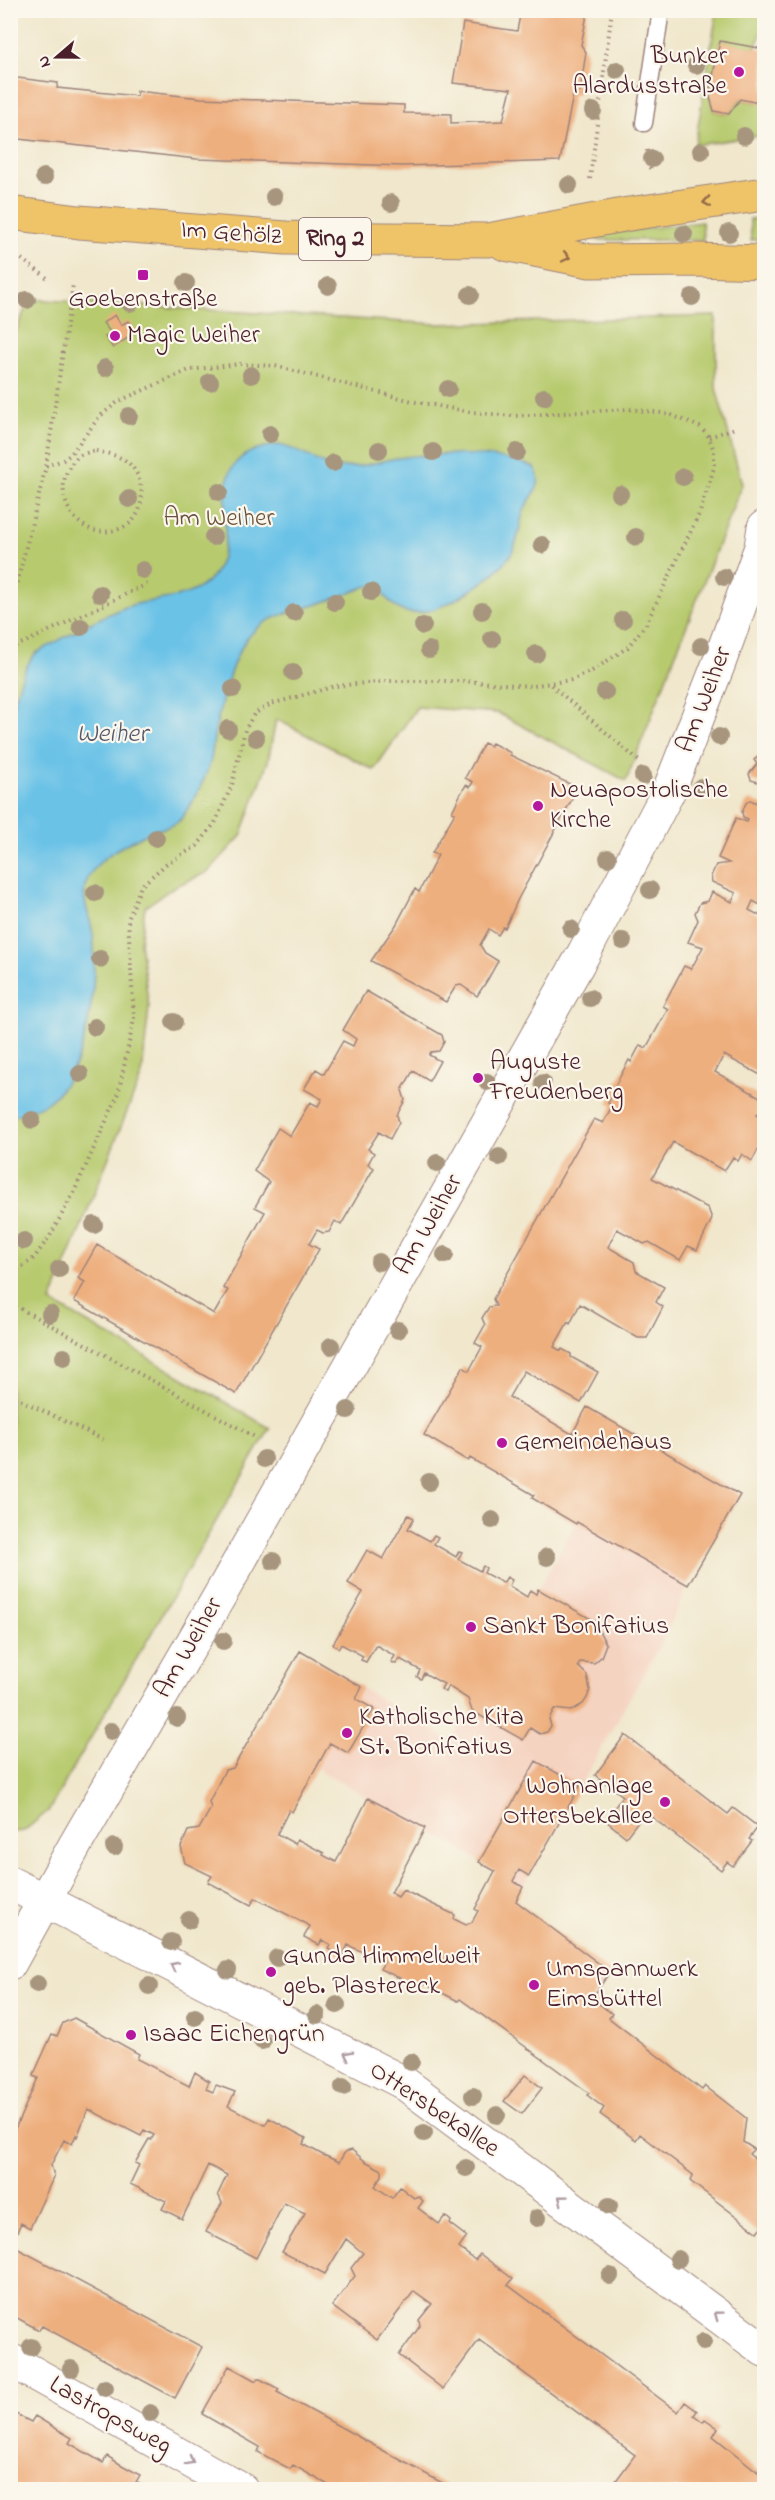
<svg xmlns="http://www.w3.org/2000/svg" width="775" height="2500" viewBox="0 0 775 2500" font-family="'Indie Flower',sans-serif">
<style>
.built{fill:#f5d3c1}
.green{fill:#b7ca6e;stroke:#80744c;stroke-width:1.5}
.water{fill:#6ac2e7;stroke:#5a7089;stroke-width:1.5}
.building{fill:#eeaf7e}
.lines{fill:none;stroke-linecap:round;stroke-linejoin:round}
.lane-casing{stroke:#9d837c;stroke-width:19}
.street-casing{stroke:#9d837c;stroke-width:35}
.primary-casing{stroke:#9d837c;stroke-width:35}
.path{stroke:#9d837c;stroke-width:4;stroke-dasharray:1.5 4.5;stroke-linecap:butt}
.lane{stroke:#fff;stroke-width:16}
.street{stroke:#fff;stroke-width:33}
.primary{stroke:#efc469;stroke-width:33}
.tree{fill:#a7957e}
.oneway{stroke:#946947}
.oneway2{stroke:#ae9aa0}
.poi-dot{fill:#b5179e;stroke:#fbf7ec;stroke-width:2}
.labels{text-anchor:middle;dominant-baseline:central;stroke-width:4.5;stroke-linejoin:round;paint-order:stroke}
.shield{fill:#fbf7ec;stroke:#7f6065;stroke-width:1.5}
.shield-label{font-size:24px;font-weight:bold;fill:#4a1f2b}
.poi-label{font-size:26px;fill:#4a1f2b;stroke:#fbf7ec;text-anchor:start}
.street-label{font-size:26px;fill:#4a1f2b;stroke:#fbf7ec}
.park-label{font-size:26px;fill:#6b523f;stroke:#fbf7ec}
.water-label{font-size:27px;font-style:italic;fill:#55586d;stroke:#fbf7ec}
</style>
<rect width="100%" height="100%" fill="#fbf7ec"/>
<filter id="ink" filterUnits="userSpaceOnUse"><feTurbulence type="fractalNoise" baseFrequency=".0167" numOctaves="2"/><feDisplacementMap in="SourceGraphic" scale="12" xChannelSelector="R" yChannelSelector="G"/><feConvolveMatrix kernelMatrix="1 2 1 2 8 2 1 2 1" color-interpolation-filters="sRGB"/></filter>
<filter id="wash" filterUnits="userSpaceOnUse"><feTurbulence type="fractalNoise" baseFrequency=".008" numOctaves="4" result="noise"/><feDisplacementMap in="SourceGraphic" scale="24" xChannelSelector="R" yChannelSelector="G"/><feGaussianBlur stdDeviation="1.35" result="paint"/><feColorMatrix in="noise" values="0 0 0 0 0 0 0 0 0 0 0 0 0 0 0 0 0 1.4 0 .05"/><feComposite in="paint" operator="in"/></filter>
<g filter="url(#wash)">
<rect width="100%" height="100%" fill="#f0e7cc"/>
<!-- built -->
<path class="built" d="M587,1407L740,1495L688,1585L662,1641L523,1887L425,1828L368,1798L254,1732L300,1651L452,1742L457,1729L472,1711L523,1740L530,1728L540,1734L547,1732L551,1726L549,1719L554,1709L571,1711L583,1704L590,1690L589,1683L587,1675L578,1666L580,1662L594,1663L602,1657L606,1644L598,1629L600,1624L538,1589L599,1485L563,1451Z"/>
<!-- green -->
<path class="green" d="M717,11H764V27L755,48L720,42L709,94L714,111L729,114L740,99L764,104V135L695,145Z
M764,218V239L751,240L750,219Z
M702,222L703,240H597L595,234Z
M29,299L438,324L716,316V388L742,484L626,781L498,713L417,707L374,770L276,719L268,761L241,836L208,872L174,887L145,907L140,943L149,1007L142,1074L51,1302L270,1428L49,1810L24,1831L11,1832L10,348Z"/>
<!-- water -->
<path class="water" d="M279,445C301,449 317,465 339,467C359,469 378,461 398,458C437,452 497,452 534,467C545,485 533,493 525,508C519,521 520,535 514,548C504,574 440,615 412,613C389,612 386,587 367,586C353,592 339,597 324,602C300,611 274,612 254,631C231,653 222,701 215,731C213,741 213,753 210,763C205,780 194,800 184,815C177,827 161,828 149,833C126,843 91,860 85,887C82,903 92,921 93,936C98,983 88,1071 48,1102C39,1109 22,1112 11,1117L10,716C17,695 21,669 36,653C65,638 95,618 126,607C154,597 190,602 211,578C249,533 189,453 279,445Z"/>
<g id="blocks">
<!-- building -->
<path class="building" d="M521,10H588L581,45L586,52L580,92L573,95L560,161L403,166L197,159L10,138V77L58,83L57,88L137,96V91L201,98L404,105V113L451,114V123L503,121L511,89L453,83L463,23L517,31Z
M720,41L764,49V104L740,99L729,114L714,111L709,94Z
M115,315L121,325L128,321L136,332L113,348L105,337L111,333L103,323Z
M484,743L490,746L492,743L511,753L510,755L578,788L518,899L505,928L503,927L498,935L489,929L480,945L485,953L498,961L488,979L477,996L461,985L456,986L446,1002L371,961L396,925L415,889L419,892L438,855L432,853L455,813L452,812L461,793L466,785L470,787L473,782L465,778Z
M764,755V784L751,780L749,774L757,764L754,760L758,757L762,760Z
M750,800L764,806V907L753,901L749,910L764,918V980L759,990L764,993V1077L724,1055L715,1072L760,1097L763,1105L757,1114L763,1118L761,1124L764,1126V1138L752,1161L742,1154L738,1161L733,1157L724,1171L673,1142L652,1178L708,1208L712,1219L697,1250L688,1246L680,1260L649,1242L644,1244L617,1229L608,1247L634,1262L636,1271L664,1287L656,1302L663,1307L647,1338H638L580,1304L570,1324L568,1322L554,1347L561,1351L562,1349L571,1354V1357L598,1372L581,1403L524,1371L509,1397L572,1434L587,1407L740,1495L688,1585L577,1522L576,1524L532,1498L534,1495L470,1458L468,1461L424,1435L463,1367L469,1371L482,1347L475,1343L485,1325L482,1318L489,1307L496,1306L493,1299L594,1119L603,1123L612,1106L608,1103L617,1087L615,1086L629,1060L631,1062L640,1045L646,1048L668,1009L663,1006L684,966L691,969L703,947L688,942L698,920L695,913L700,903L708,901L712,892L732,902L736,893L712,882L711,876L716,865L729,863L718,858L736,818L747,822L748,819L743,817L742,812L746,803Z
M366,991L442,1035L444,1042L439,1051L431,1052L429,1055L440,1061L429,1081L413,1071L402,1090L405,1100L397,1115L399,1122L390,1139L379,1132L368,1149L374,1153L368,1164L374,1168L341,1225L335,1221L329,1232L323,1233L317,1230L309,1244L319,1249L236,1394L74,1301L85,1282L78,1278L97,1245L214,1314L228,1290L223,1288L265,1212L255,1207L269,1182L254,1171L278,1128L290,1136L310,1102L318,1106L322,1099L304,1089L316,1069L324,1074L343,1041L353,1046L356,1039L343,1030Z
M408,1515L414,1518L408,1529L430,1541L434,1535L438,1537L434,1544L456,1557L459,1551L462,1552L458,1559L480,1571L483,1566L486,1568L484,1573L503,1583L507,1577L512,1580L509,1586L527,1597L530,1590L536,1594L538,1589L600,1624L598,1629L606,1644L601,1657L594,1663L580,1662L578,1666L587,1675L590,1690L587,1698L583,1704L571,1711L554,1709L549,1719L551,1726L547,1732L540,1734L530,1728L523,1740L472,1711L468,1699L448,1686L445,1692L441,1689L444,1684L424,1673L421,1679L417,1677L420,1670L400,1659L396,1664L391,1662L395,1656L376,1645L366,1662L361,1660L363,1656L341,1644L339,1648L333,1644L363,1592L348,1583L367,1550L383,1559Z
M300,1651L362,1687L356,1699L374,1709L348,1753L330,1743L292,1812L289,1810L277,1834L295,1844L297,1839L324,1853L323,1855L336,1862L368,1798L425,1828L391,1893L398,1897L403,1890L455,1915L454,1919L466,1925L472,1922L478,1911L475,1909L495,1871L479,1862L536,1761L580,1786L529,1876L519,1870L513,1881L523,1887L516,1901L610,1972L592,1998L612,2014L609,2018L702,2090L705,2086L746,2118L743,2142L754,2149L749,2154L754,2158L764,2151V2230L761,2227L757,2232L690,2181L693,2175L640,2134L636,2140L600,2114L604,2108L587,2095L589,2093L460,1999L458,2001L421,1982L419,1987L380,1969L384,1962L348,1945L342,1957L328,1949L330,1944L322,1940L319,1945L304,1937L310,1926L255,1898L251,1905L208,1882L212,1876L185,1863L181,1847L188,1831L199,1829L211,1808L209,1802L225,1770L233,1768Z
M625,1735L728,1814L733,1808L758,1827L749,1839L752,1841L733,1866L727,1862L721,1870L645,1812L626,1837L605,1820L623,1796L595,1775Z
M74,2018L139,2054L137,2059L189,2086L195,2072L209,2081L206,2089L213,2092L216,2085L235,2092L228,2106L265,2125L269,2118L306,2138L303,2144L321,2154L339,2162L345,2152L352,2150L365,2161L382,2170V2176L375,2186L392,2198L400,2187L414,2198L418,2196L423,2201L418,2208L439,2224L445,2216L451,2221L450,2224L467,2237L459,2248L475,2260L480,2254L513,2279L508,2285L678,2412L685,2402L697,2411L694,2415L703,2422L705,2419L718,2428L713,2436L758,2472L762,2465L764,2467V2490H609L635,2455L479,2340L443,2389L399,2355L420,2326L419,2320L432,2304L414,2291L377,2340L332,2306L355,2276L351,2268L363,2253L346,2239L325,2274L282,2252L305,2213L284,2203L256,2258L206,2232L222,2203L218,2194L227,2175L208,2165L182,2219L162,2209L166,2201L130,2184L139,2165L135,2163L149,2139L151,2140L154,2135L144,2130L141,2136L88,2109L77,2137L76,2135L72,2144L64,2140L51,2165L54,2176L30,2228L21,2223L11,2245L202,2347L175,2398L42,2326L39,2330L10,2314V2132L13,2133L38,2078L33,2076L52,2034L57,2036L63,2023Z
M525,2075L542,2088L522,2114L504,2101Z
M229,2366L256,2381L258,2378L279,2389L277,2392L455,2490H337L293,2465L290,2469L258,2452L260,2447L202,2414Z
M10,2411L31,2422L35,2416L72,2438L69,2443L103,2463L107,2456L120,2464L140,2475L136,2482L151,2490H19L10,2485Z"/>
</g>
</g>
<g filter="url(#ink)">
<use href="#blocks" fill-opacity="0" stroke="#9d837c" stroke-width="1.5"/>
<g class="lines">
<defs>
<path id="lane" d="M644,123L661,10"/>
<path id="street" d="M10,1883L404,2083L764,2350
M10,1963L75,1845L223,1590L584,953L670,788L719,663L761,547L764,527
M10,2360L242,2490"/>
<path id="primary" d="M10,213L79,222L286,238L488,240L629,214L764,194
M505,244L590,261L695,260L764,262"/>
</defs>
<!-- lane casing -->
<use href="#lane" class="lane-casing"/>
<!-- street casing -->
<use href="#street" class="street-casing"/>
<!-- primary casing -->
<use href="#primary" class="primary-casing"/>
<!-- path -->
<path class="path" d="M647,150L651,173
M590,179L612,10
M10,256L20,258L50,280
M709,437L735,428
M96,451C106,453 117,455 126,461C143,473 147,503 134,519C131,524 121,529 115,530C72,542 45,483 79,456C83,453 91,452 96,451Z
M46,466L73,284
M10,612L46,466L63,460L71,454L100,416L119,401L189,370L240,364L275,366L416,402L471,412L512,416L629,409L669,414L700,427L709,437L714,451V468L700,512L646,624L628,647L592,671L571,680L530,686L463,681H387L336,686L271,704L254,714L245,730L232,785L215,823L197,846L166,864L141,886L128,920L134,1019L118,1095L74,1192L50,1236L34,1258L10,1276
M10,648L30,640L147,584
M551,685L640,762
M10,1303L255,1437
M10,1395L106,1441"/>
<!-- lane -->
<use href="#lane" class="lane"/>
<!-- street -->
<use href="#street" class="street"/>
<!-- primary -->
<use href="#primary" class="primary"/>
</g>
<!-- trees -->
<g class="tree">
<circle cx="696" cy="65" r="9"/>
<circle cx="617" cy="70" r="9"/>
<circle cx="593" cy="111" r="9"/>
<circle cx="744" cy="136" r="9"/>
<circle cx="701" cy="151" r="9"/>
<circle cx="652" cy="159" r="9"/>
<circle cx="44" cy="177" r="9"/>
<circle cx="569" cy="185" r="9"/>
<circle cx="274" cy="197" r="9"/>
<circle cx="391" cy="203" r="9"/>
<circle cx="729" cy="233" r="9"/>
<circle cx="684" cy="234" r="9"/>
<circle cx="186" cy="283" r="9"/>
<circle cx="328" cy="286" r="9"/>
<circle cx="470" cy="295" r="9"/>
<circle cx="692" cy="297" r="9"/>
<circle cx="27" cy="300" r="9"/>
<circle cx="130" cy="303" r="9"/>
<circle cx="105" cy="368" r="9"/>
<circle cx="251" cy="375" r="9"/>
<circle cx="210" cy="382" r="9"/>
<circle cx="448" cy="389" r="9"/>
<circle cx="544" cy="397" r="9"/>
<circle cx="129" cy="416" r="9"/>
<circle cx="270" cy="434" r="9"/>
<circle cx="379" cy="450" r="9"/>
<circle cx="433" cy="452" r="9"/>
<circle cx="517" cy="452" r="9"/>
<circle cx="333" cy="463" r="9"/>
<circle cx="683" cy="477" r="9"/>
<circle cx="219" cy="492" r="9"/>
<circle cx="620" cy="494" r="9"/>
<circle cx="129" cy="499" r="9"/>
<circle cx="213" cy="537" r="9"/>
<circle cx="636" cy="537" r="9"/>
<circle cx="542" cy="545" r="9"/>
<circle cx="143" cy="570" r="9"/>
<circle cx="724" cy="577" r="9"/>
<circle cx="371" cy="592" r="9"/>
<circle cx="100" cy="594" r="9"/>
<circle cx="335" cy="602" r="9"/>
<circle cx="482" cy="611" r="9"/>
<circle cx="294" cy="613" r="9"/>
<circle cx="623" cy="620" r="9"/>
<circle cx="423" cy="626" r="9"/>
<circle cx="81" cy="627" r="9"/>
<circle cx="492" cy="639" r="9"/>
<circle cx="701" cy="646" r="9"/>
<circle cx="429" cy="650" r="9"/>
<circle cx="536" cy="654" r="9"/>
<circle cx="293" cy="672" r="9"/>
<circle cx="233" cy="689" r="9"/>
<circle cx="605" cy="692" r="9"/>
<circle cx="228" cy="729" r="9"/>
<circle cx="719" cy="737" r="9"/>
<circle cx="256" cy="738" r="9"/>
<circle cx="643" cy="776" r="9"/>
<circle cx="701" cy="787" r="9"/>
<circle cx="156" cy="838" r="9"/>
<circle cx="608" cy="858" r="9"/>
<circle cx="650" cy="890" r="9"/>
<circle cx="95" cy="893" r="9"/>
<circle cx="571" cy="929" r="9"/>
<circle cx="623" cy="941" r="9"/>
<circle cx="100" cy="959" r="9"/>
<circle cx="590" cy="998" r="9"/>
<circle cx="174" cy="1022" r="9"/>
<circle cx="95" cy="1027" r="9"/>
<circle cx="80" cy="1074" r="9"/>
<circle cx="487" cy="1082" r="9"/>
<circle cx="543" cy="1083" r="9"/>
<circle cx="32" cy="1120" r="9"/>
<circle cx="499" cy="1157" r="9"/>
<circle cx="437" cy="1163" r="9"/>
<circle cx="94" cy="1225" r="9"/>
<circle cx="24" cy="1241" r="9"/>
<circle cx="445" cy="1255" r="9"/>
<circle cx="379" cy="1262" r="9"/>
<circle cx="59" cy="1269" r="9"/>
<circle cx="50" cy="1314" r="9"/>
<circle cx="398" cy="1330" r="9"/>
<circle cx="331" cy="1346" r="9"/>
<circle cx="64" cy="1357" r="9"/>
<circle cx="348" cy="1410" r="9"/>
<circle cx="264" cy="1459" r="9"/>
<circle cx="429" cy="1482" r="9"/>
<circle cx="492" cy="1520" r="9"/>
<circle cx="547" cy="1557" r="9"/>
<circle cx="273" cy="1561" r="9"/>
<circle cx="223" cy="1641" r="9"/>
<circle cx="177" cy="1718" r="9"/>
<circle cx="111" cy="1731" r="9"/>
<circle cx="114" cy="1847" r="9"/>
<circle cx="189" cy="1920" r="9"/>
<circle cx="171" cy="1942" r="9"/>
<circle cx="277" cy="1958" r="9"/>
<circle cx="228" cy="1970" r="9"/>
<circle cx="37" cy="1984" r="9"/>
<circle cx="149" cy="1986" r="9"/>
<circle cx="337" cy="2005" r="9"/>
<circle cx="317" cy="2015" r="9"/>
<circle cx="195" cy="2017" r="9"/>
<circle cx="262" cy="2041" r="9"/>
<circle cx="411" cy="2062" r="9"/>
<circle cx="343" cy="2087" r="9"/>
<circle cx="473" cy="2096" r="9"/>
<circle cx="497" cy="2115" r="9"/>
<circle cx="424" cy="2133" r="9"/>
<circle cx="466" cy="2168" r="9"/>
<circle cx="609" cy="2206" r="9"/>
<circle cx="537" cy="2218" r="9"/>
<circle cx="678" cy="2259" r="9"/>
<circle cx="610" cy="2276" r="9"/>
<circle cx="703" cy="2342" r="9"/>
<circle cx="31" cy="2347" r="9"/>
<circle cx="71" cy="2369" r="9"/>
<circle cx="105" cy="2388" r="9"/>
<circle cx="150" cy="2413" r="9"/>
</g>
<!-- one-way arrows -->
<defs><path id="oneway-chevron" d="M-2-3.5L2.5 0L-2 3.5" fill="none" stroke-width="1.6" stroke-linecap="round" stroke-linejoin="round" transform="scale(1.5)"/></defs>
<g class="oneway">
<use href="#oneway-chevron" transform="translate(707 202) rotate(171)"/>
<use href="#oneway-chevron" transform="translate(566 257) rotate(12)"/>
</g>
<g class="oneway2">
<use href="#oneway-chevron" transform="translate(174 1966) rotate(-153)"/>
<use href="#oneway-chevron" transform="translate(348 2055) rotate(-153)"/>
<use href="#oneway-chevron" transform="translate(562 2199) rotate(-143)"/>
<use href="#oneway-chevron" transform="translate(718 2315) rotate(-143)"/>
<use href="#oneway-chevron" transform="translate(190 2461) rotate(29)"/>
</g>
</g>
<!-- markers -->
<g class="poi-dot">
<circle cx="739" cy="72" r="6"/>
<rect x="137" y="269" width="12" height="12" rx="3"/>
<circle cx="115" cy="336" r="6"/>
<circle cx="538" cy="806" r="6"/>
<circle cx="478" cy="1078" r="6"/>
<circle cx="502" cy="1443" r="6"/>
<circle cx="471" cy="1627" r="6"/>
<circle cx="347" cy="1733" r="6"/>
<circle cx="665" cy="1802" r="6"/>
<circle cx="271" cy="1972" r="6"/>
<circle cx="534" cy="1985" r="6"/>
<circle cx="131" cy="2035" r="6"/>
</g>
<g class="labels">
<!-- shield labels -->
<rect class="shield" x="299" y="218" width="72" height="42" rx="4.5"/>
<g class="shield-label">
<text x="335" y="239">Ring 2</text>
</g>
<!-- poi labels -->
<g class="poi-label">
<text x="727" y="57" text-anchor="end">Bunker<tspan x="727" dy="30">Alardusstraße</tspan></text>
<text x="143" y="300" text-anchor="middle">Goebenstraße</text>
<text x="127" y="336">Magic Weiher</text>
<text x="550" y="791">Neuapostolische<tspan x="550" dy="30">Kirche</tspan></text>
<text x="490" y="1063">Auguste<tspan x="490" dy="30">Freudenberg</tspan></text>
<text x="514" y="1443">Gemeindehaus</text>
<text x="483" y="1627">Sankt Bonifatius</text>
<text x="359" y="1718">Katholische Kita<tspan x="359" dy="30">St. Bonifatius</tspan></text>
<text x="653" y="1787" text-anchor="end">Wohnanlage<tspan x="653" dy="30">Ottersbekallee</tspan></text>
<text x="283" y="1957">Gunda Himmelweit<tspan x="283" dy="30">geb. Plastereck</tspan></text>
<text x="546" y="1970">Umspannwerk<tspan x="546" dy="30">Eimsbüttel</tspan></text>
<text x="143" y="2035">Isaac Eichengrün</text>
</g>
<!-- street labels -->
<g class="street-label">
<text transform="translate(231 234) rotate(4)">Im Gehölz</text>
<text transform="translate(705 700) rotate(-69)">Am Weiher</text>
<text transform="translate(429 1225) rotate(-60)">Am Weiher</text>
<text transform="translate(189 1648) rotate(-60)">Am Weiher</text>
<text transform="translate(434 2110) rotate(34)">Ottersbekallee</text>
<text transform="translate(110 2416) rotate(29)">Lastropsweg</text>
</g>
<!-- park labels -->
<g class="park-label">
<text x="219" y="519">Am Weiher</text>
</g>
<!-- water labels -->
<g class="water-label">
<text x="112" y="734">Weiher</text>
</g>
</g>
<!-- margin -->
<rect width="775" height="2500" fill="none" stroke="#fbf7ec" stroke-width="36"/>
<!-- north arrow -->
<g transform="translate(57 57) rotate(250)" stroke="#fbf7ec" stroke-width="4.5" paint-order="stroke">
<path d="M0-4.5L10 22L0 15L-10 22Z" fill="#4a1f2b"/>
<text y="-9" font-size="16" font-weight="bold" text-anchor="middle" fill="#4a1f2b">N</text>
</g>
</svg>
